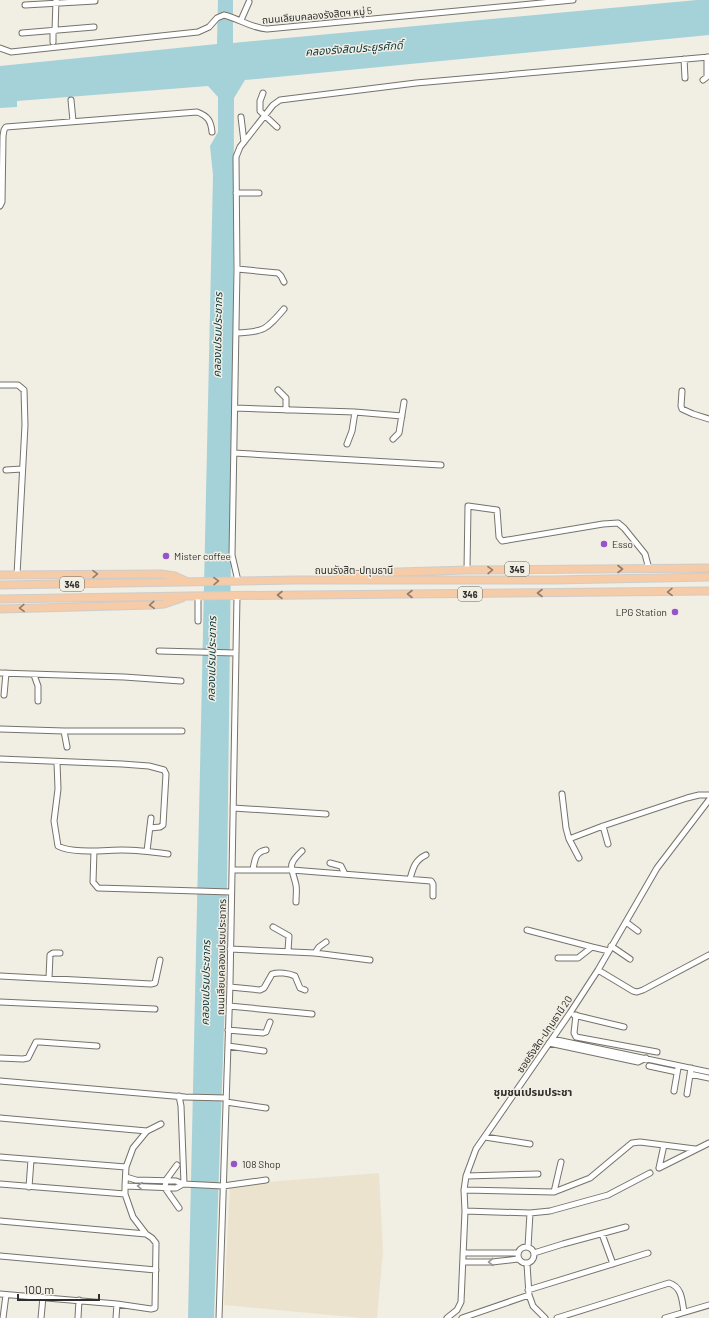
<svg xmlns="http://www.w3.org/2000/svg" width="709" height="1318" viewBox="0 0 709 1318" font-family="Barlow,'Noto Sans Thai',sans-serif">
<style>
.commercial{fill:#ece3ce}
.water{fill:#a5d1d8}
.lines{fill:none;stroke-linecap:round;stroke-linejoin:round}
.minor-casing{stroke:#76736b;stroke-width:7}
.major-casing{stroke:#cdcdcc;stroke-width:9}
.minor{stroke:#fff;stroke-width:5}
.major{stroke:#f5cba8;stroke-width:7}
.oneway{stroke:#927d6a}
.oneway2{stroke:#989796}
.poi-dot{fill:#9754ca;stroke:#f1eee4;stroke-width:1.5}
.labels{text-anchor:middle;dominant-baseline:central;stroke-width:3;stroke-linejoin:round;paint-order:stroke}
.shield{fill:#f1eee4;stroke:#6a6863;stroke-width:1}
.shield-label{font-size:9px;font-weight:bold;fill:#302f2c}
.street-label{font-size:10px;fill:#302f2c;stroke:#f1eee4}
.poi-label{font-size:10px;fill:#302f2c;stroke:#f1eee4;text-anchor:start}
.water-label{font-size:11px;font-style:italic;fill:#0b363c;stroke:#f1eee4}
.neighbourhood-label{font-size:11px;font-weight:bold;fill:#302f2c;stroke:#f1eee4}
</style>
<rect width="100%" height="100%" fill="#f1eee4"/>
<!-- commercial -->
<path class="commercial" d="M379,1173L383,1251L377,1318H362L224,1305L230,1185Z"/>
<!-- water -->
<path class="water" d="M218,0H233V43L697,0H709V35L245,80L234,98L233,387L226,968L214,1318H188L213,175L210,146L218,132V97L208,86L17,101V107L0,108V66L217,44Z"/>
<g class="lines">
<defs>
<path id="minor" d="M25,5L95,1
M241,20L249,2
M55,31L56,0
M22,33L94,27
M53,42V31
M0,48L11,52L198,32L209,27L217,18L224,15C240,19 251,28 267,29L573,0
M684,59L685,78
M703,80L707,77V57
M263,93L260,101V111L277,127
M71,100L73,121
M241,117L244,142
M236,193H259
M0,206L2,202L3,136L4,130L6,127L197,112C208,116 211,121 212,132
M237,269L278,273L281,276L284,282
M236,333C264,332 266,330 284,309
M0,385H18L24,390L25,425L17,575
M278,390L286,398V410
M682,391L681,406L682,409L693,414L709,419
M235,408L355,412L402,416
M393,439L399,433L404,402
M347,444L352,431L355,412
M234,453L441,465
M6,470L22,469
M467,570L468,506L497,510L499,537L502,541L603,524L618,523L624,528L645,554L649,569
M238,581L232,555L237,269L236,157L240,147L273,105L280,100L416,83L709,57
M198,621V596
M159,651L236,653
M0,673L124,677L181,681
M34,675L38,686V701
M4,695L6,673
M0,729L64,731H182
M64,731L67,747
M0,759L122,764L149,766L164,770L166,774L163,825L160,827L150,828
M57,762L58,789L54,821L58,846C73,854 105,850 122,850C138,850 153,852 168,854
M562,794L566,828L569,839
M233,808L326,814
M603,826L608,844
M94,851L93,882L98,888L231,892
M147,851L151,818
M579,858L569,839L603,826L687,798L699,795H709
M330,863L341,866L345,874
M253,869C255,860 255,852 266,850
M232,870H292L431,881L433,884V896
M410,879C413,868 415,860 426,855
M296,902C296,896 297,890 296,885C292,867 286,866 302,851
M626,922L638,931
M273,927L289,936L288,951
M527,930L592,947
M611,946L630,959
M230,949L315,953L370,960
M315,953L319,947L326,942
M558,958H578L592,947L609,951
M598,970L633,991L637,992L643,990L709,955
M0,976L151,984L155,983L160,960
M49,978L50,955L53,953H60
M230,987L260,990L264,988L272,974C278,972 289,973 295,976L300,988L305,990
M0,1002L155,1009
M229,1006L312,1014
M574,1015L624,1027
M576,1015L574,1033L576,1037L657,1052
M228,1030L263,1033L266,1032L270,1022
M552,1039L709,1072
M549,1043L638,1062L646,1058
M228,1046L264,1051
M0,1058L23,1059L28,1058L36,1042H40L97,1046
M649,1066L677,1072
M690,1074L709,1078
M0,1081L185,1097L226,1098
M674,1091L678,1068
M687,1094L691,1068
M179,1096L181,1106L184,1184
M226,1102L266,1108
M0,1118L147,1131
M485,1137L530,1144
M0,1157L126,1167
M177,1165L166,1180L165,1188L179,1208
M659,1168L709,1143
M659,1168L664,1145
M466,1176L538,1174
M126,1177L136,1180L176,1181L183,1184L223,1186L266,1180
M0,1184L125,1194
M125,1186L176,1188L183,1184
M29,1187L31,1160
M464,1190L554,1192L590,1178L632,1143L640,1142L695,1149
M554,1192L561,1162
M465,1211L530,1213L550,1211L608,1195L650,1173
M0,1221L146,1234
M602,1234L613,1264
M518 1255a8 8 0 1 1 16 0a8 8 0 1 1-16 0Z
M528,1247L530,1213
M463,1253H518
M534,1253L563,1244L626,1227
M0,1256L156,1270
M463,1262H492L518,1259
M527,1264L529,1295L533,1306L545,1318
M528,1290L648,1253
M0,1294L117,1304L151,1309L155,1308L156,1243L152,1238L146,1234L133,1217L125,1194V1186L126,1167L133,1148L147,1131L161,1124
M3,1318L6,1295
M41,1318L43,1297
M78,1318L79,1300
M116,1318L117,1304
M219,1318L230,984L237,596
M447,1318L457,1310L461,1302L465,1211L464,1190L466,1176L476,1149L570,1013L598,970L657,868L709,800
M462,1318L529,1295
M557,1318L669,1283C682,1287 682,1300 684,1312
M665,1318L709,1305"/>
<path id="major" d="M0,575L161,574L175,576L186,581
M339,577L364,573L467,570L709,568
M0,585L296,580H554L709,577
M0,599L190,596L709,591
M0,609L153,605L164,604L182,598"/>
</defs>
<!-- minor casing -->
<use href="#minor" class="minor-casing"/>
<!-- major casing -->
<use href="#major" class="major-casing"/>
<!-- minor -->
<use href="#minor" class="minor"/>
<!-- major -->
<use href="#major" class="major"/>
</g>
<!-- one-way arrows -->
<defs><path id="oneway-chevron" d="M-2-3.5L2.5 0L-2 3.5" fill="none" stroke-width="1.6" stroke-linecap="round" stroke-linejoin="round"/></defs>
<g class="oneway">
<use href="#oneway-chevron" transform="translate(620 569)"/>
<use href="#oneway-chevron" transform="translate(490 570) rotate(-1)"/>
<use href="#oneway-chevron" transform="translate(95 574) rotate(-1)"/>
<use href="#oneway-chevron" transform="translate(216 581) rotate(-1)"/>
<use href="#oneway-chevron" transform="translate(670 592) rotate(179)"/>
<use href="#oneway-chevron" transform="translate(540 593) rotate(180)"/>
<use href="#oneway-chevron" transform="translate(410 594) rotate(180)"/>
<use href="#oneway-chevron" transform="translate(280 595) rotate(180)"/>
<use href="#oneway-chevron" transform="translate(152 605) rotate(176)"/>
<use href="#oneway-chevron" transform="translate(22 608) rotate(178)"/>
</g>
<g class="oneway2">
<use href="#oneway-chevron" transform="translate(140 1186) rotate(-177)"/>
<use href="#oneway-chevron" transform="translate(491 1262) rotate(178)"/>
</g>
<!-- markers -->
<g class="poi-dot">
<circle cx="604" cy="544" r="4"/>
<circle cx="166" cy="556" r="4"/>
<circle cx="675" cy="612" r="4"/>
<circle cx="234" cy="1164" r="4"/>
</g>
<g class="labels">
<!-- shield labels -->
<g class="shield">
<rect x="505" y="562" width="24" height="14" rx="3"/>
<rect x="60" y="577" width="24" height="14" rx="3"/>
<rect x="458" y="587" width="24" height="14" rx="3"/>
</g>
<g class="shield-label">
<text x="517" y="569">345</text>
<text x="72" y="584">346</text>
<text x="470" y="594">346</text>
</g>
<!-- street labels -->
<g class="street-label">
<text transform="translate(317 15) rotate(-5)">ถนนเลียบคลองรังสิตฯ หมู่ 5</text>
<text x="354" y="570">ถนนรังสิต-ปทุมธานี</text>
<text transform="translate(221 957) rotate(-89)">ถนนเลียบคลองเปรมประชากร</text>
<text transform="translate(544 1034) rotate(-56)">ซอยรังสิต-ปทุมธานี 20</text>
</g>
<!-- poi labels -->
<g class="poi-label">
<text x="612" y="544">Esso</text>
<text x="174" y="556">Mister coffee</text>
<text x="667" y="612" text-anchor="end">LPG Station</text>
<text x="242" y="1164">108 Shop</text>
</g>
<!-- water labels -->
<g class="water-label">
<text transform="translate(354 48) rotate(-4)">คลองรังสิตประยูรศักดิ์</text>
<text transform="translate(217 335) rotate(-89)">คลองเปรมประชากร</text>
<text transform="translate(211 659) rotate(-89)">คลองเปรมประชากร</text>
<text transform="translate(205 983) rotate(-89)">คลองเปรมประชากร</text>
</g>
<!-- neighbourhood labels -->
<g class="neighbourhood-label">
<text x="533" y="1091">ชุมชนเปรมประชา</text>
</g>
</g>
<!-- scale -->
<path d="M18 1294v6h81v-6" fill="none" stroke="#302f2c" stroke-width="2"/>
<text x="24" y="1294" font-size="12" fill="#302f2c" stroke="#f1eee4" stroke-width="3" paint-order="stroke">100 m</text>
</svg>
